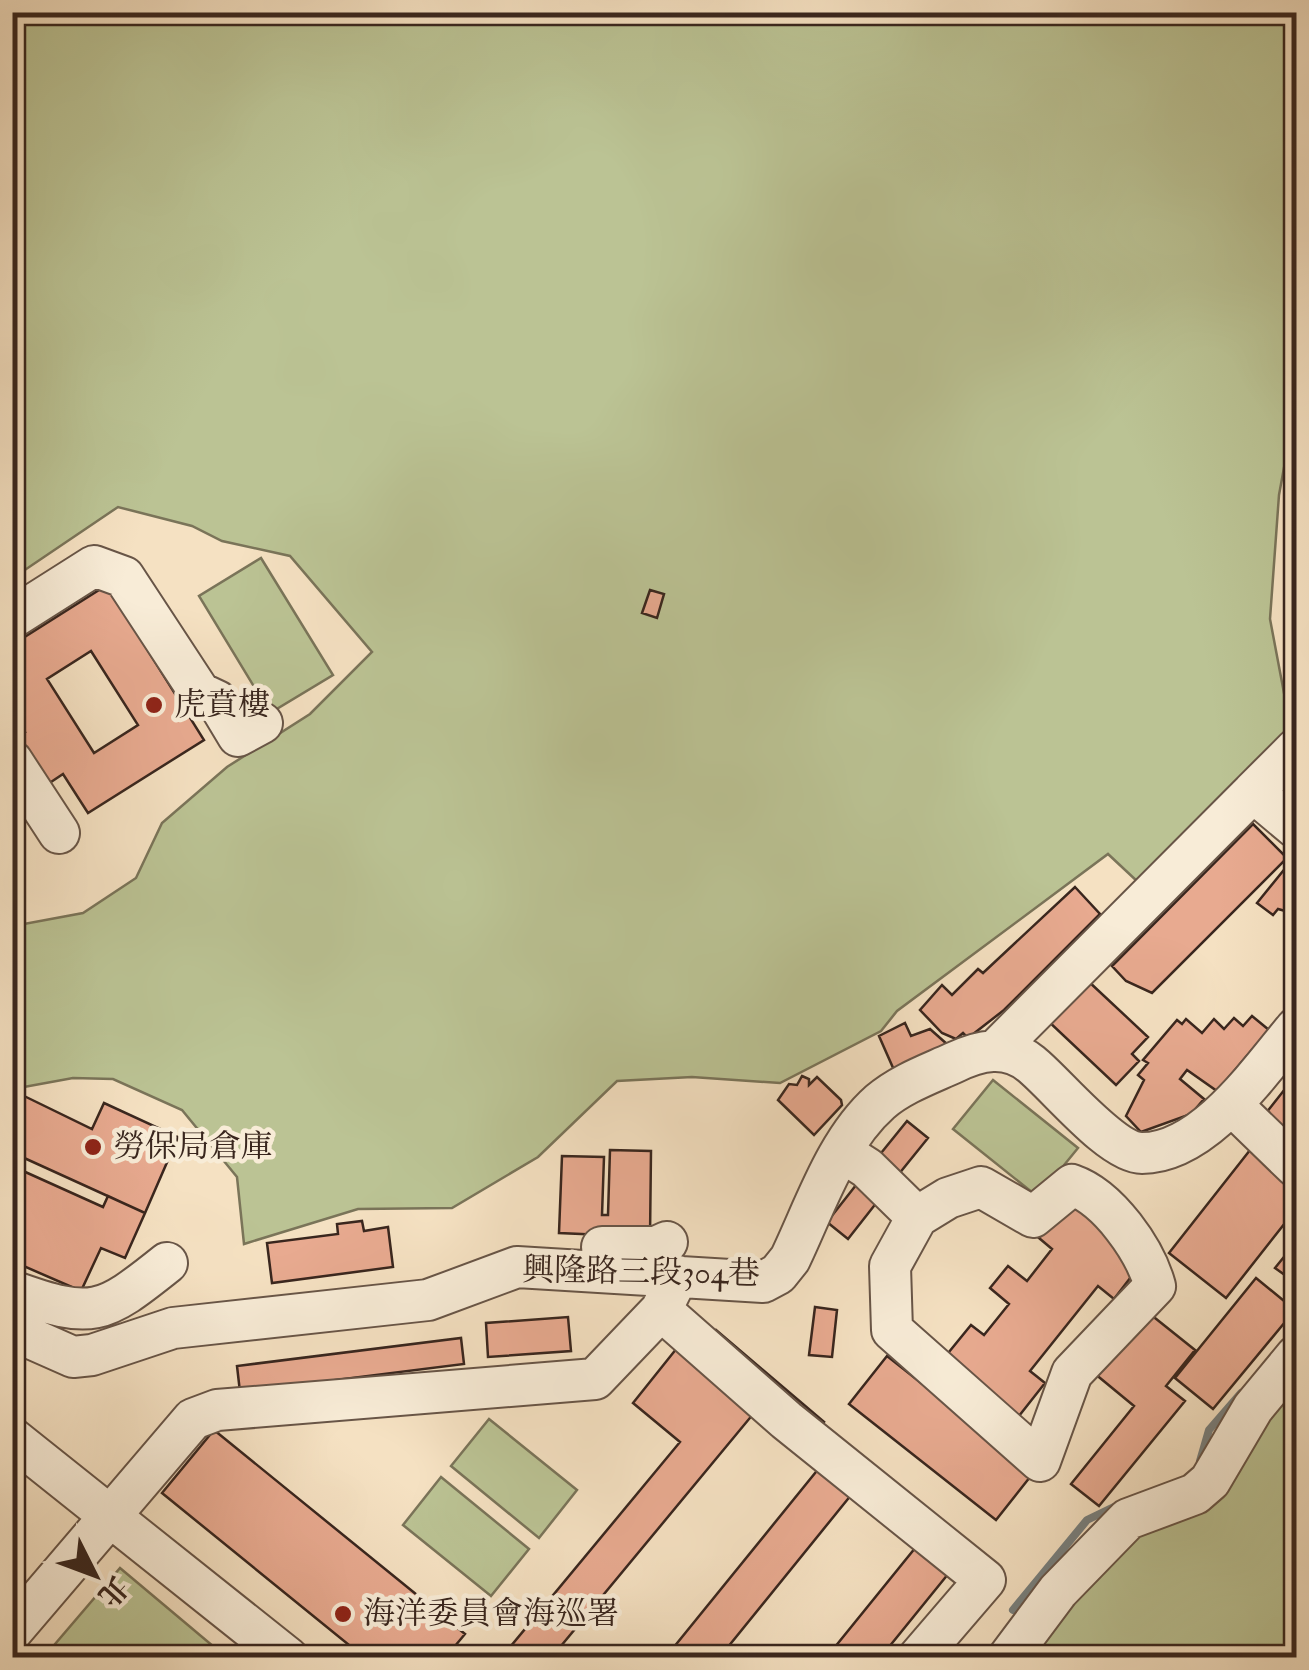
<svg xmlns="http://www.w3.org/2000/svg" width="1309" height="1670" viewBox="0 0 1309 1670" font-family="'IM FELL Double Pica','Noto Serif TC',serif">
<style>
.green{fill:#bbc394;stroke:#7a7459;stroke-width:2.5}
.lines{fill:none;stroke-linecap:round;stroke-linejoin:round}
.stream{stroke:#777f7e;stroke-width:8}
.building{fill:#e8aa90;stroke:#39261e;stroke-width:2.5;fill-rule:evenodd}
.minor-casing{stroke:#685547;stroke-width:44}
.minor{stroke:#f8ecd7;stroke-width:40}
.poi-dot{fill:#8f2418;stroke:#f8ecd7;stroke-width:4}
.labels{text-anchor:middle;dominant-baseline:central;stroke-width:9;stroke-linejoin:round;paint-order:stroke}
.poi-label{font-size:32px;fill:#39261e;stroke:#f8ecd7;text-anchor:start}
.street-label{font-size:32px;fill:#39261e;stroke:#f8ecd7}
</style>
<rect width="100%" height="100%" fill="#f5e1c2"/>
<filter id="stains"><feTurbulence type="fractalNoise" baseFrequency=".002" numOctaves="4"/><feColorMatrix values="0 0 0 0 .2 0 0 0 0 .09 0 0 0 0 .02 0 0 0 .5 -.17"/></filter>
<radialGradient id="worn" r=".72"><stop offset=".6" stop-color="#630" stop-opacity="0"/><stop offset="1" stop-color="#630" stop-opacity=".3"/></radialGradient>
<!-- green -->
<path class="green" d="M13,13H1296V402L1279,495L1270,619L1291,730L1139,883L1108,854L897,1011L881,1031L780,1083L692,1077L617,1081L538,1157L452,1208L358,1209L244,1244L237,1177L182,1110L113,1079L73,1078L13,1089V926L83,913L136,878L162,823L227,767L310,714L372,652L290,556L222,541L192,526L118,507L13,578Z
M261,558L333,675L270,713L199,596Z
M993,1080L1078,1148L1038,1197L953,1129Z
M1296,1366V1657L1016,1658Z
M489,1419L577,1490L539,1538L451,1466Z
M441,1477L529,1549L491,1596L403,1525Z
M120,1568L226,1657H44Z"/>
<g class="lines">
<!-- stream -->
<path class="stream" d="M1200,1461L1209,1430L1241,1393
M1013,1610L1087,1520L1118,1505"/>
</g>
<!-- building -->
<path class="building" d="M107,585L204,740L88,813L63,774L45,786L15,738L25,732L12,713V645ZM91,651L138,725L94,753L47,679Z
M650,590L664,594L657,618L642,613Z
M1253,824L1287,858L1152,993L1126,981L1112,966Z
M1296,855V914L1278,909L1273,915L1257,903Z
M1075,887L1100,914L1004,1010L968,1038L963,1033L956,1039L942,1033L920,1010L942,985L952,995L978,969L983,973Z
M1087,980L1148,1037L1132,1054L1139,1061L1116,1085L1047,1020Z
M1252,1016L1269,1030L1217,1091L1187,1070L1180,1079L1204,1099L1191,1114L1141,1132L1126,1116L1144,1080L1138,1075L1148,1063L1143,1060L1177,1020L1182,1024L1186,1019L1202,1033L1214,1019L1224,1029L1234,1018L1243,1026Z
M905,1023L911,1036L930,1029L948,1045L894,1070L879,1036Z
M1296,1075V1138L1266,1113Z
M802,1076L809,1079V1085L817,1077L841,1100L842,1105L814,1135L778,1100L789,1084L797,1085Z
M20,1094L92,1129L104,1103L178,1137L145,1213L22,1157L17,1168L12,1166V1110Z
M907,1121L928,1138L894,1180L873,1163Z
M1254,1145L1296,1179V1209L1226,1298L1169,1253Z
M610,1150L651,1151L650,1237L559,1233L562,1156L604,1157L602,1215H608Z
M12,1166L103,1207L108,1196L145,1213L125,1258L101,1248L81,1291L12,1261Z
M860,1180L881,1197L848,1239L827,1222Z
M1069,1200L1144,1260L1114,1299L1098,1286L1030,1371L1045,1383L1015,1421L940,1363L971,1325L984,1335L1009,1304L990,1288L1008,1266L1027,1281L1052,1249L1039,1238Z
M362,1221L364,1231L388,1227L393,1267L272,1283L267,1243L338,1234L337,1224Z
M1296,1242V1269L1289,1278L1275,1268Z
M1256,1278L1295,1310L1213,1409L1175,1378Z
M815,1307L837,1310L832,1357L809,1355Z
M1145,1310L1195,1350L1166,1386L1185,1401L1099,1506L1071,1484L1134,1406L1094,1373Z
M568,1317L571,1351L488,1357L486,1323Z
M716,1330L824,1422L817,1430L709,1338Z
M461,1338L464,1364L240,1392L237,1366Z
M677,1348L754,1413L551,1658H501L680,1442L633,1403Z
M887,1356L1034,1472L996,1520L849,1404Z
M214,1430L465,1634L445,1658H365L162,1493Z
M824,1462L856,1489L719,1658H665Z
M920,1542L953,1568L880,1658H826Z"/>
<g class="lines">
<defs>
<path id="minor" d="M12,618L94,566L124,577L200,693L217,701L238,736L262,723
M1296,749L1253,792L1296,828
M12,761L59,833
M996,1050L1253,792
M1232,1105L1296,1167
M842,1152L867,1168L917,1217L890,1266L892,1330L1040,1461L1072,1373L1155,1286C1145,1250 1109,1198 1072,1185L1033,1217L981,1187L948,1198L917,1217
M602,1247H656L667,1242
M12,1291C93,1320 102,1315 167,1263
M661,1310L786,1420L985,1580L918,1658
M12,1330L73,1357L92,1355L173,1328L428,1300L517,1267L763,1282L778,1274L790,1259C815,1207 836,1141 880,1102C901,1084 929,1074 953,1063C980,1050 1006,1044 1031,1064C1056,1084 1111,1153 1142,1153C1204,1153 1260,1071 1296,1028
M12,1438L288,1658
M12,1631L193,1419L217,1410L595,1379L661,1310L678,1276
M1008,1658L1058,1591L1128,1519L1195,1494L1210,1481L1253,1408L1296,1356"/>
</defs>
<!-- minor casing -->
<use href="#minor" class="minor-casing"/>
<!-- minor -->
<use href="#minor" class="minor"/>
</g>
<!-- markers -->
<g class="poi-dot">
<circle cx="154" cy="705" r="10"/>
<circle cx="93" cy="1147" r="10"/>
<circle cx="343" cy="1614" r="10"/>
</g>
<g class="labels">
<!-- poi labels -->
<g class="poi-label">
<text x="174" y="705">虎賁樓</text>
<text x="113" y="1147">勞保局倉庫</text>
<text x="363" y="1614">海洋委員會海巡署</text>
</g>
<!-- street labels -->
<g class="street-label">
<text transform="translate(641 1272) rotate(1)">興隆路三段304巷</text>
</g>
</g>
<!-- margin -->
<rect width="1309" height="1670" fill="none" stroke="#f5e1c2" stroke-width="50"/>
<rect x="15" y="15" width="1279" height="1640" fill="none" stroke="#39261e" stroke-width="5"/>
<rect x="25" y="25" width="1259" height="1620" fill="none" stroke="#39261e" stroke-width="2.5"/>
<!-- north arrow -->
<g transform="translate(95 1575) rotate(132)" stroke="#f8ecd7" stroke-width="8" paint-order="stroke">
<path d="M0-8L18 38L0 25L-18 38Z" fill="#39261e"/>
<text y="-15" font-size="28" font-weight="bold" text-anchor="middle" fill="#39261e">北</text>
</g>
<rect width="100%" height="100%" filter="url(#stains)"/>
<rect width="100%" height="100%" fill="url(#worn)"/>
</svg>
